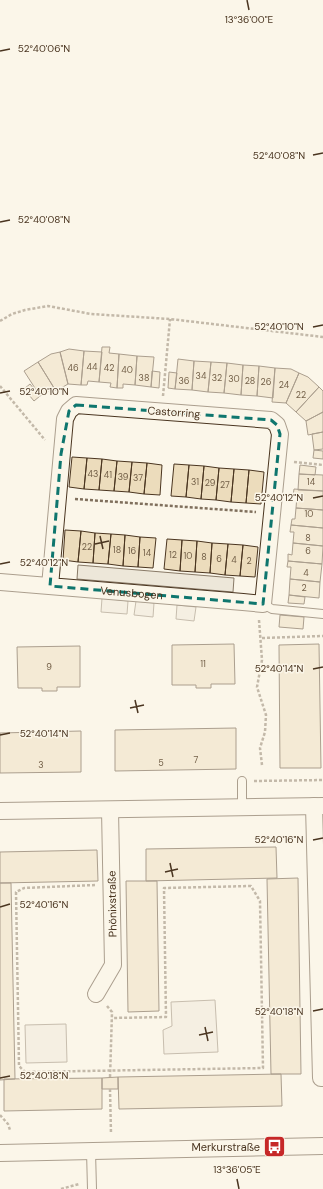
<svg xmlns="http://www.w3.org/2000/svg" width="323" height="1189" viewBox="0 0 323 1189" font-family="'DM Sans',sans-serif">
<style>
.green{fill:#ede6d9;stroke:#887966}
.parking{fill:#ede7d9;stroke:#887966}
.building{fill:#ecdcbc;stroke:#4a3520}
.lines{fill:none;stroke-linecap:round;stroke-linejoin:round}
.lane-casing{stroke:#4a3520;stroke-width:10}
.street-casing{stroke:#4a3520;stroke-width:18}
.path{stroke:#7f6f5c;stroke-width:2.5;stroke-dasharray:3 2;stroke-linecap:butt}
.lane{stroke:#fbf6e9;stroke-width:8}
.street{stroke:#fbf6e9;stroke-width:16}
.marked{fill:none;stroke:#0f766e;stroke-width:3;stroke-dasharray:8 5;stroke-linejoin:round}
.ticks{fill:none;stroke:#4a3520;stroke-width:1.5}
.labels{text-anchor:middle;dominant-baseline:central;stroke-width:3;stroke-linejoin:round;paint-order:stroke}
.number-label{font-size:9px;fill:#725f47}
.street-label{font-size:11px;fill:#4a3520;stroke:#fbf6e9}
.poi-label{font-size:11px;fill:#4a3520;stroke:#fbf6e9;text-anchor:end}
.ticks-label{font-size:10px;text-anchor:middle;fill:#4a3520;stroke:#fbf6e9;stroke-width:3;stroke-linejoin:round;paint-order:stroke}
</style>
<rect width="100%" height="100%" fill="#fbf6e9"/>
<!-- green -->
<path class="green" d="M215,1000L218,1052L164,1054L163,1030L172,1026L171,1002Z
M66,1024L67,1062L26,1063L25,1025Z"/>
<!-- parking -->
<path class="parking" d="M78,565L234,578L233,592L77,579Z
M102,598L128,601L127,614L101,612Z
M136,601L154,603L153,617L134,615Z
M177,605L196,607L194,621L176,619Z"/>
<!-- building -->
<path class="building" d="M102,347H110L109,353L119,354L117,388L110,387L111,383L99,382Z
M69,349L84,351L81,385L68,384L60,352Z
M84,351L102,352L99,382L88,381L87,385H81Z
M60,352L68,384L56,391L38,362L51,354Z
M119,354L137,356L135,385L123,384V388H117Z
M137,356L154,357L151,387L135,385Z
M178,359L194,361L192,390L175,389Z
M194,361L211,362L208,392L192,390Z
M38,362L54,388L40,396L24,371Z
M211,362L227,363L224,393L208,392Z
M227,363L243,365L241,395L224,393Z
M243,365L259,366L257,396L241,395Z
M259,366L275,368L273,398L257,396Z
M275,368L291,369L299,373L286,403L272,402Z
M152,371L160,372L159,388L151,387Z
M169,372L177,373L175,389L168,388Z
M299,373L308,377L319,387L296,412L286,403Z
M30,384L40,396L34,401L24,389Z
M319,387L323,391V412L306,421L296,412Z
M323,412V432L308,435L306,421Z
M323,432V449L314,450L312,434Z
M314,450L323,451V459L313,458Z
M72,457L87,458L84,489L69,487Z
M87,458L102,459L99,490L84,489Z
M102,459L117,461L114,491L99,490Z
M117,461L132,462L129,492L114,491Z
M132,462L147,463L144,494L129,492Z
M147,463L162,465L160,495L144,494Z
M174,464L189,465L186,497L171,496Z
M189,465L204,466L201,499L186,497Z
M300,465L316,467L315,475L299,474Z
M204,466L219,468L216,500L201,499Z
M219,468L234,469L231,502L216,500Z
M234,469L249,470L246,503L231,502Z
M249,470L264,472L261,504L246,503Z
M299,474L323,475V491L298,490Z
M294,489L323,491V510L296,508L297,496H293Z
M296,508L323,510V528L291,525L292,519H295Z
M291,525L323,528V546L293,543L294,532H290Z
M65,530L81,531L78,562L63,560Z
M81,531L95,533L93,563L78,562Z
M95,533L111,534L108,564L93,563Z
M111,534L125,535L123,566L108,564Z
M125,535L140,537L138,567L123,566Z
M140,537L156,538L153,568L138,567Z
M167,539L182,540L180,571L164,569Z
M182,540L197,541L195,572L180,571Z
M197,541L212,543L210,573L195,572Z
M212,543L228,544L225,575L210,573Z
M293,543L323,546L322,564L288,561V554L292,555Z
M228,544L243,545L240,576L225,575Z
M243,545L258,547L255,577L240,576Z
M288,561L322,564L320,582L290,579L291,567H287Z
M290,579L320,582L319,598L289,595Z
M289,595L305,597L304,604L288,603Z
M280,615L304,617L303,629L279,627Z
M234,644L235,684H211V688H196V685H172V645Z
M319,644L321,768H280L279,645Z
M80,646V687H57V691H42V688H18L17,647Z
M236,728V769L115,771V730Z
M81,731V772L0,773V733Z
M276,847L277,878L146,881V849Z
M97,850L98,881L0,883V852Z
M298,878L301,1074H271L267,879Z
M126,881H157L159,1011L128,1012Z
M0,883H11L15,1079L0,1080Z
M281,1074L282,1106L119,1109L118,1077Z
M118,1077V1089H102V1078Z
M102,1078V1109L4,1111V1079Z"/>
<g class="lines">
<defs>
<path id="lane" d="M263,604L272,609L323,614
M242,781V807
M91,1151L92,1189"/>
<g id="street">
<path id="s1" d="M0,582C81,589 162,595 243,602L263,604L280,434L277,425L271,420L76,405L69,411L65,419L50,586"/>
<path d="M314,806L321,1078H323"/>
<path d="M0,811L323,806"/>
<path d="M96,994L113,965L110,810"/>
<path d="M0,1153L323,1146"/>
</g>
</defs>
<!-- lane casing -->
<use href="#lane" class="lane-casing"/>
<!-- street casing -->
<use href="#street" class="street-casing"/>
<!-- path -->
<path class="path" d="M0,321L12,314L25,310L48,306L91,314L170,319L323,337
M0,386L45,440
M163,396L170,319
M294,462L323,465
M75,499L256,512
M259,620L262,660L257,687L266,715L265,732L260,748L262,765
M262,638L323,636
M254,781L323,780
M95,885L24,888L16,892L19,1066L25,1072L263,1068L260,901L251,886L164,888L166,1017L112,1018
M107,1006L112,1012L110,1078
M110,1089L111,1134
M0,1115L8,1124L10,1130
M61,1189L79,1184"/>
<!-- lane -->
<use href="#lane" class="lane"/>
<!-- street -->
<use href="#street" class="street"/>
</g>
<!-- marked area -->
<path d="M0 0H323V1189H0ZM76,405L271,420L277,425L280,434L263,604L50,586L61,454L69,411Z" fill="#fbf6e9" fill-opacity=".55" fill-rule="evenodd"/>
<path class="marked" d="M76,405L271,420L277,425L280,434L263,604L50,586L61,454L69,411Z"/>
<!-- ticks -->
<path class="ticks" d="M247,0L249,10M0,51L10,49M313,155L323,153M0,222L10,220M313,327L323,325M0,393L10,391M313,498L323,496M100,536L103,549M95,544L109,541M0,564L10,562M313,669L323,667M135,700L138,713M130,708L144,705M0,735L10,733M313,840L323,838M170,863L173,877M165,872L178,869M0,907L10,904M313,1011L323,1009M205,1027L208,1041M199,1035L213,1032M0,1078L10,1076M237,1179L239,1189"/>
<!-- icons -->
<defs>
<symbol id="bus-square" viewBox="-11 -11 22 22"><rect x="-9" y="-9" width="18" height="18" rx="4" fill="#c62828" stroke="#fbf6e9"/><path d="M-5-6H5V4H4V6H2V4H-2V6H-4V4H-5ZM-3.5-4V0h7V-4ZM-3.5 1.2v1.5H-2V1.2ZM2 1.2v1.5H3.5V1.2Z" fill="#fff"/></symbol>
</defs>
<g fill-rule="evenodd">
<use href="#bus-square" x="262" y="1134" width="25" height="25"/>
</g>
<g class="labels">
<!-- number labels -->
<g class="number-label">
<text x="92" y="367">44</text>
<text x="73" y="368">46</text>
<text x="109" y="368">42</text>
<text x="127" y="370">40</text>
<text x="201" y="376">34</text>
<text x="144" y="378">38</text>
<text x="217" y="378">32</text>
<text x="234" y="379">30</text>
<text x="184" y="381">36</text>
<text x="250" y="381">28</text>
<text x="266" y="382">26</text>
<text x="284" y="385">24</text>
<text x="301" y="395">22</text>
<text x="93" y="474">43</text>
<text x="108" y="475">41</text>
<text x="123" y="477">39</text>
<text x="138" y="478">37</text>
<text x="195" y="482">31</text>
<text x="311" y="482">14</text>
<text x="210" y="483">29</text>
<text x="225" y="485">27</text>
<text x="309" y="514">10</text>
<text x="308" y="538">8</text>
<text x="87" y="547">22</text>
<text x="117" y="550">18</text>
<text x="132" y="551">16</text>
<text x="308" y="551">6</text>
<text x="147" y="553">14</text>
<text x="173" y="555">12</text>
<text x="188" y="556">10</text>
<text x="204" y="557">8</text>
<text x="219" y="559">6</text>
<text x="234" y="560">4</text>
<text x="249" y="561">2</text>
<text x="306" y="573">4</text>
<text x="304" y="588">2</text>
<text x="203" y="664">11</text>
<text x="49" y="667">9</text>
<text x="196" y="760">7</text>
<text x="161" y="763">5</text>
<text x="41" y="765">3</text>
</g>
<!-- street labels -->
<g class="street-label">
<text transform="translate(174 412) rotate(4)">Castorring</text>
<text stroke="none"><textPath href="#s1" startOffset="132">Venusbogen</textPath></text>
<text transform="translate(112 904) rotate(-91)">Phönixstraße</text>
</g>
<!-- poi labels -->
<g class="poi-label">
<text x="260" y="1147">Merkurstraße</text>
</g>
</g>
<g class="ticks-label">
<text x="249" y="23">13°36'00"E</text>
<text x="44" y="52">52°40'06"N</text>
<text x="279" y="159">52°40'08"N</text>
<text x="44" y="223">52°40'08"N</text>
<text x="279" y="330">52°40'10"N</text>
<text x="44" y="395">52°40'10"N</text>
<text x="279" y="501">52°40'12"N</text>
<text x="44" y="566">52°40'12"N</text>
<text x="279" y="672">52°40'14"N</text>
<text x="44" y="737">52°40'14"N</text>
<text x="279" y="843">52°40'16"N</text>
<text x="44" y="908">52°40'16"N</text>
<text x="279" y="1015">52°40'18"N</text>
<text x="44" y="1079">52°40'18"N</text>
<text x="237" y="1173">13°36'05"E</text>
</g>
</svg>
